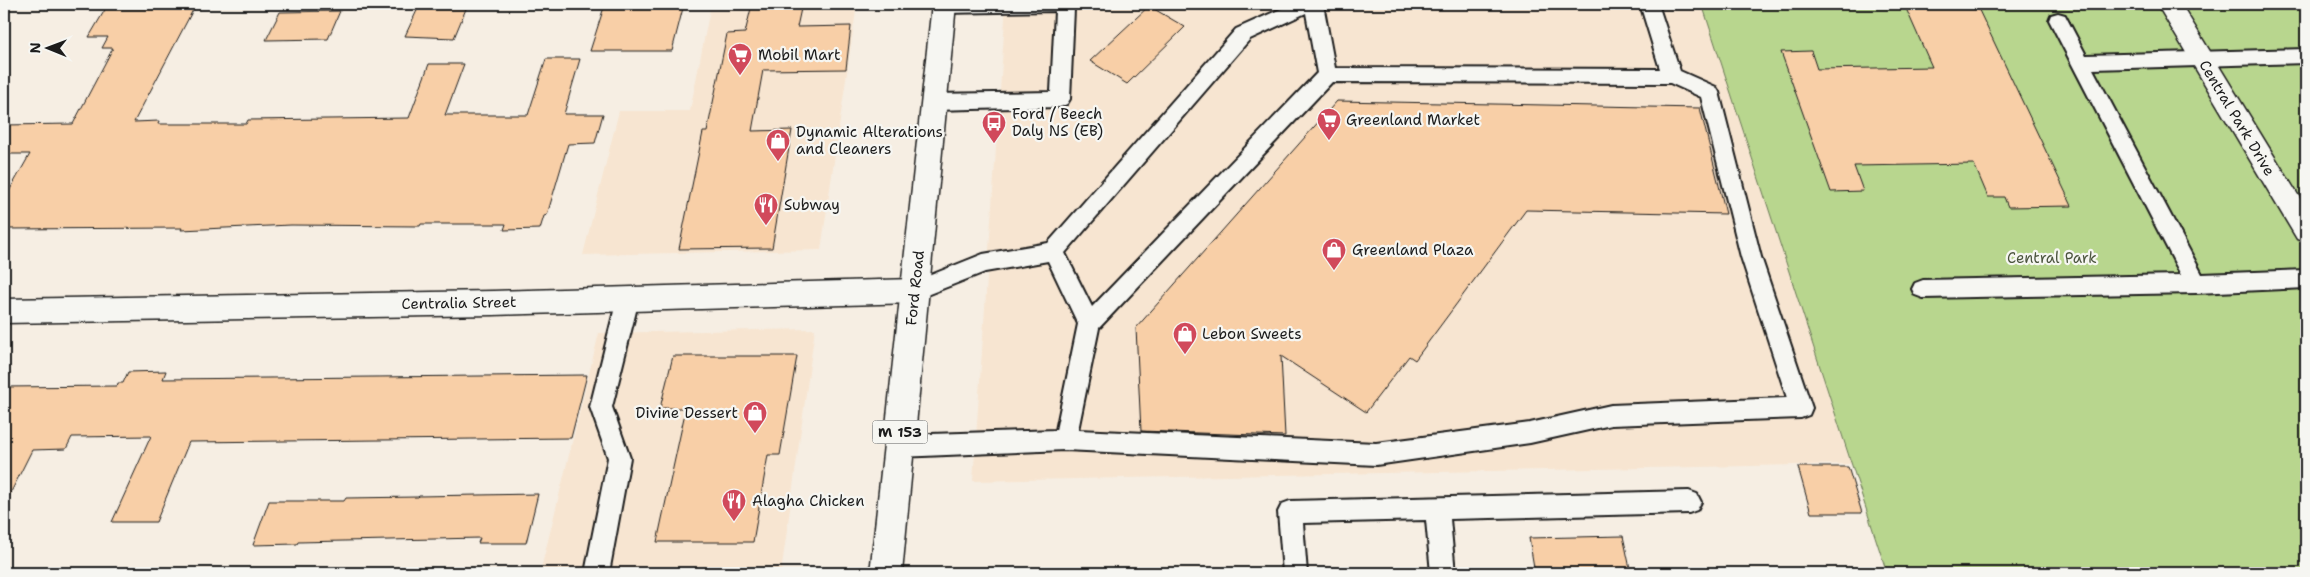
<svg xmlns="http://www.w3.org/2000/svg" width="2310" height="577" viewBox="0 0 2310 577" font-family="'Shantell Sans',sans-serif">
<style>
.built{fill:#f7e5d1}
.green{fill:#b8d68e;stroke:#6a7955}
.building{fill:#f8cfa7;stroke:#1c1c1c}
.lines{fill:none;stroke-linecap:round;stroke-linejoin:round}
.service-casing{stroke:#1c1c1c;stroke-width:4}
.minor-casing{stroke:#1c1c1c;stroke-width:3}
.primary-casing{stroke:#1c1c1c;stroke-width:3}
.service{fill:#f6f6f2;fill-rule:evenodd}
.minor{fill:#f6f6f2;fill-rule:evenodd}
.primary{fill:#f6f6f2;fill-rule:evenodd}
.labels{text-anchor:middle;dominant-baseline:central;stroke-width:4.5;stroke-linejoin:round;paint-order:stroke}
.shield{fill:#f6f6f2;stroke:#5d5d5c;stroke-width:1}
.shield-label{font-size:14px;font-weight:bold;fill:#1c1c1c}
.poi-label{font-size:15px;fill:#1c1c1c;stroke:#f6f6f2;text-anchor:start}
.street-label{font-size:15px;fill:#1c1c1c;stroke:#f6f6f2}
.park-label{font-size:15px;fill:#4b543e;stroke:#f6f6f2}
</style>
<rect width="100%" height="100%" fill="#f6eee3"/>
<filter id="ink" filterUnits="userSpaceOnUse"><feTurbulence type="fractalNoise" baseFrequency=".02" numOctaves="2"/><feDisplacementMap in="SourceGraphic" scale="10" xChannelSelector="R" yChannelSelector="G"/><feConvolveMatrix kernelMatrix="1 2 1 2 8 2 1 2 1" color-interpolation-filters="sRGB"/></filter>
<g filter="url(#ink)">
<!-- built -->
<path class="built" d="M711,4H857L821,250L583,255L619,111H690Z
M1006,4H1702L1851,464L973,481Z
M815,329L781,573H540L599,333Z"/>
<!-- green -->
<path class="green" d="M1702,4H2306V573H1887Z"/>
<!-- building -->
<path class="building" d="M420,4H468L454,38L405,36Z
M605,4H684L672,51H590Z
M752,4H802L797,27L851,26L846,69L763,70L752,131L792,130L772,248L679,249L703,132H707L727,34L745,33Z
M1904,4H1976L2072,206L2008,207L2004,197H1988L1974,164L1854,166L1863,191L1831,192L1781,52L1811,51L1817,69L1932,67Z
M1149,6L1185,27L1127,84L1090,61Z
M106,8H194L134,122L159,121L158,124H246L248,120L409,118L429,64H464L445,115H528L546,59H580L564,114H603L595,143L568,144L547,215L544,216L540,229L504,230L506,224H421L420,226L291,225L181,230L182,228L4,229V200L30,154H4V125L73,124L113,48H102L108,37H89Z
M340,11L328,39L266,40L280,12Z
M1337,101L1700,108L1726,214L1526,210L1415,360L1409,356L1366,412L1281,356L1285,436L1141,431L1136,328Z
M673,356H797L780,455H768L753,542H657L686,408H660Z
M166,371L163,379L587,375L571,438L189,442L156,522H112L151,436L72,437L66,449L32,450L4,506V387L117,386L118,383H123L128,372Z
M1798,467H1848L1862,513H1811Z
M538,494L526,543H478L480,538L298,542L297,544L253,545L269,501H344L346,498L418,497L419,496Z
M1623,536L1631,573H1535L1529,538Z"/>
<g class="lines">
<defs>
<path id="service" d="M935,4H1078L1074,9L1070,99L1067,104L1060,107L933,110L926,107L923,102L926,97L933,94L1051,92L1055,11L943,13L937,11L934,6Z
M1292,4H1323L1335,68L1660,69L1640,4H1658L1680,71L1716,87L1719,92L1761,257L1812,408L1809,415L1801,418L1611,425L1530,443L1376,465L1065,450L899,457L891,453L888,446L891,439L899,435L1056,430L1078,324L1048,261L985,272L914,300L906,297L903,291L906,285L983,254L1048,243L1236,29ZM1306,13L1317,73L1092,307L1065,253L1250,39ZM1332,82L1670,83L1701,97L1741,257L1787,398L1611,405L1530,423L1376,443L1078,430L1099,328Z
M2058,13L2065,15L2086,55L2306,49V63L2093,69L2202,274L2306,270V288L2196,293L1923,298L1915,295L1912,289L1915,283L1923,280L2181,275L2049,20L2051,15Z
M628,290L636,292L639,299L612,407L630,458L609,573H585L608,458L590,407L617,299L620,292Z
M1689,491L1697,494L1701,502L1697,510L1689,513L1450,519L1455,573H1431L1426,520L1303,523L1307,573H1283L1278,512L1282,504L1290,501Z"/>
<path id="minor" d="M2157,4H2181L2306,208V242L2297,239Z
M914,279L924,283L928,291L924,299L914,303L493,315L4,323V299L493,291Z"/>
<path id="primary" d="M932,4H956L902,573H870Z"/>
</defs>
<!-- service casing -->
<use href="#service" class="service-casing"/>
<!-- minor casing -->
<use href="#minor" class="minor-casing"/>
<!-- primary casing -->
<use href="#primary" class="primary-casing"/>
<!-- service -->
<use href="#service" class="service"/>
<!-- minor -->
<use href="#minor" class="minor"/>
<!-- primary -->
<use href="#primary" class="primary"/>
</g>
</g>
<!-- icons -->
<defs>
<symbol id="supermarket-pin" viewBox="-11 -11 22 30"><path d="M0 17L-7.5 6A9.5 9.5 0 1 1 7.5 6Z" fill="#d1495b" stroke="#f6f6f2"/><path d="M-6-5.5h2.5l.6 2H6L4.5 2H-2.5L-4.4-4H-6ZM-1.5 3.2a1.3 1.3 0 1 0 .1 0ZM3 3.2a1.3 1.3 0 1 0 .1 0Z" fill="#fff"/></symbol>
<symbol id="bus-pin" viewBox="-11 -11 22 30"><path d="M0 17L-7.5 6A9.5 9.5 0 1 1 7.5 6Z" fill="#d1495b" stroke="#f6f6f2"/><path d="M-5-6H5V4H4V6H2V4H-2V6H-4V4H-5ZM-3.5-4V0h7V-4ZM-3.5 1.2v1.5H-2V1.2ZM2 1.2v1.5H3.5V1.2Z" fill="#fff"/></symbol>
<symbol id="shop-pin" viewBox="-11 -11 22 30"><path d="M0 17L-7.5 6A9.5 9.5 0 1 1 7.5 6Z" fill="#d1495b" stroke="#f6f6f2"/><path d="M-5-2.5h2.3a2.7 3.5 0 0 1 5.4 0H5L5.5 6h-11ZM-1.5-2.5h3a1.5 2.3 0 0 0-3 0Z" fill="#fff"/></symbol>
<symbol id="restaurant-pin" viewBox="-11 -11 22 30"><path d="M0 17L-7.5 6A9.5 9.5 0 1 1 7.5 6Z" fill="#d1495b" stroke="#f6f6f2"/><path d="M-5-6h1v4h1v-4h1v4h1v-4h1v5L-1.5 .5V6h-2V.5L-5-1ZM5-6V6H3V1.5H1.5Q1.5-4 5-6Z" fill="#fff"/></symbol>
</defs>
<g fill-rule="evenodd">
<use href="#supermarket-pin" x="726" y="41" width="28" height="38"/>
<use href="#supermarket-pin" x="1315" y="106" width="28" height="38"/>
<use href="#bus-pin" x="980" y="109" width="28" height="38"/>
<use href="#shop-pin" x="764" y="127" width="28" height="38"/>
<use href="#restaurant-pin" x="752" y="191" width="28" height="38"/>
<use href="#shop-pin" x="1320" y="236" width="28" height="38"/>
<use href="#shop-pin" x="1171" y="320" width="28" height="38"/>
<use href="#shop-pin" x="741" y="399" width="28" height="38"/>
<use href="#restaurant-pin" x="720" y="487" width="28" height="38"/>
</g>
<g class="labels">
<!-- shield labels -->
<rect class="shield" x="872.5" y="420.5" width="55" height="23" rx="4"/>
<g class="shield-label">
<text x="900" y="432">M 153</text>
</g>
<!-- poi labels -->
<g class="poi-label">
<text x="758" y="55">Mobil Mart</text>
<text x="1012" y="114">Ford / Beech<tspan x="1012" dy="17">Daly NS (EB)</tspan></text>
<text x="1346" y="120">Greenland Market</text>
<text x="796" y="132">Dynamic Alterations<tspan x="796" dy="17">and Cleaners</tspan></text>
<text x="784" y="205">Subway</text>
<text x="1352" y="250">Greenland Plaza</text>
<text x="1202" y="334">Lebon Sweets</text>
<text x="738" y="413" text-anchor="end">Divine Dessert</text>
<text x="752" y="501">Alagha Chicken</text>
</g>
<!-- street labels -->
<g class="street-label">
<text transform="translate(2237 118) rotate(59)">Central Park Drive</text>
<text transform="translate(915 288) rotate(-84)">Ford Road</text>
<text transform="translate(459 303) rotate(-1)">Centralia Street</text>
</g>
<!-- park labels -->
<g class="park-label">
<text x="2052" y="258">Central Park</text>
</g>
</g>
<!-- margin -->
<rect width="2310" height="577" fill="none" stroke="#f6f6f2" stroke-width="20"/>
<rect x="10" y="10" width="2290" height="557" fill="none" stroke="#1c1c1c" stroke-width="2" filter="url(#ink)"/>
<!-- north arrow -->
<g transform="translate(48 48) rotate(271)" stroke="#f6f6f2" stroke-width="4" paint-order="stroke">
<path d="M0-4L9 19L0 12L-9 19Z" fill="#1c1c1c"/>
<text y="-8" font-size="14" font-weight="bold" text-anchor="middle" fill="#1c1c1c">N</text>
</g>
</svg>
